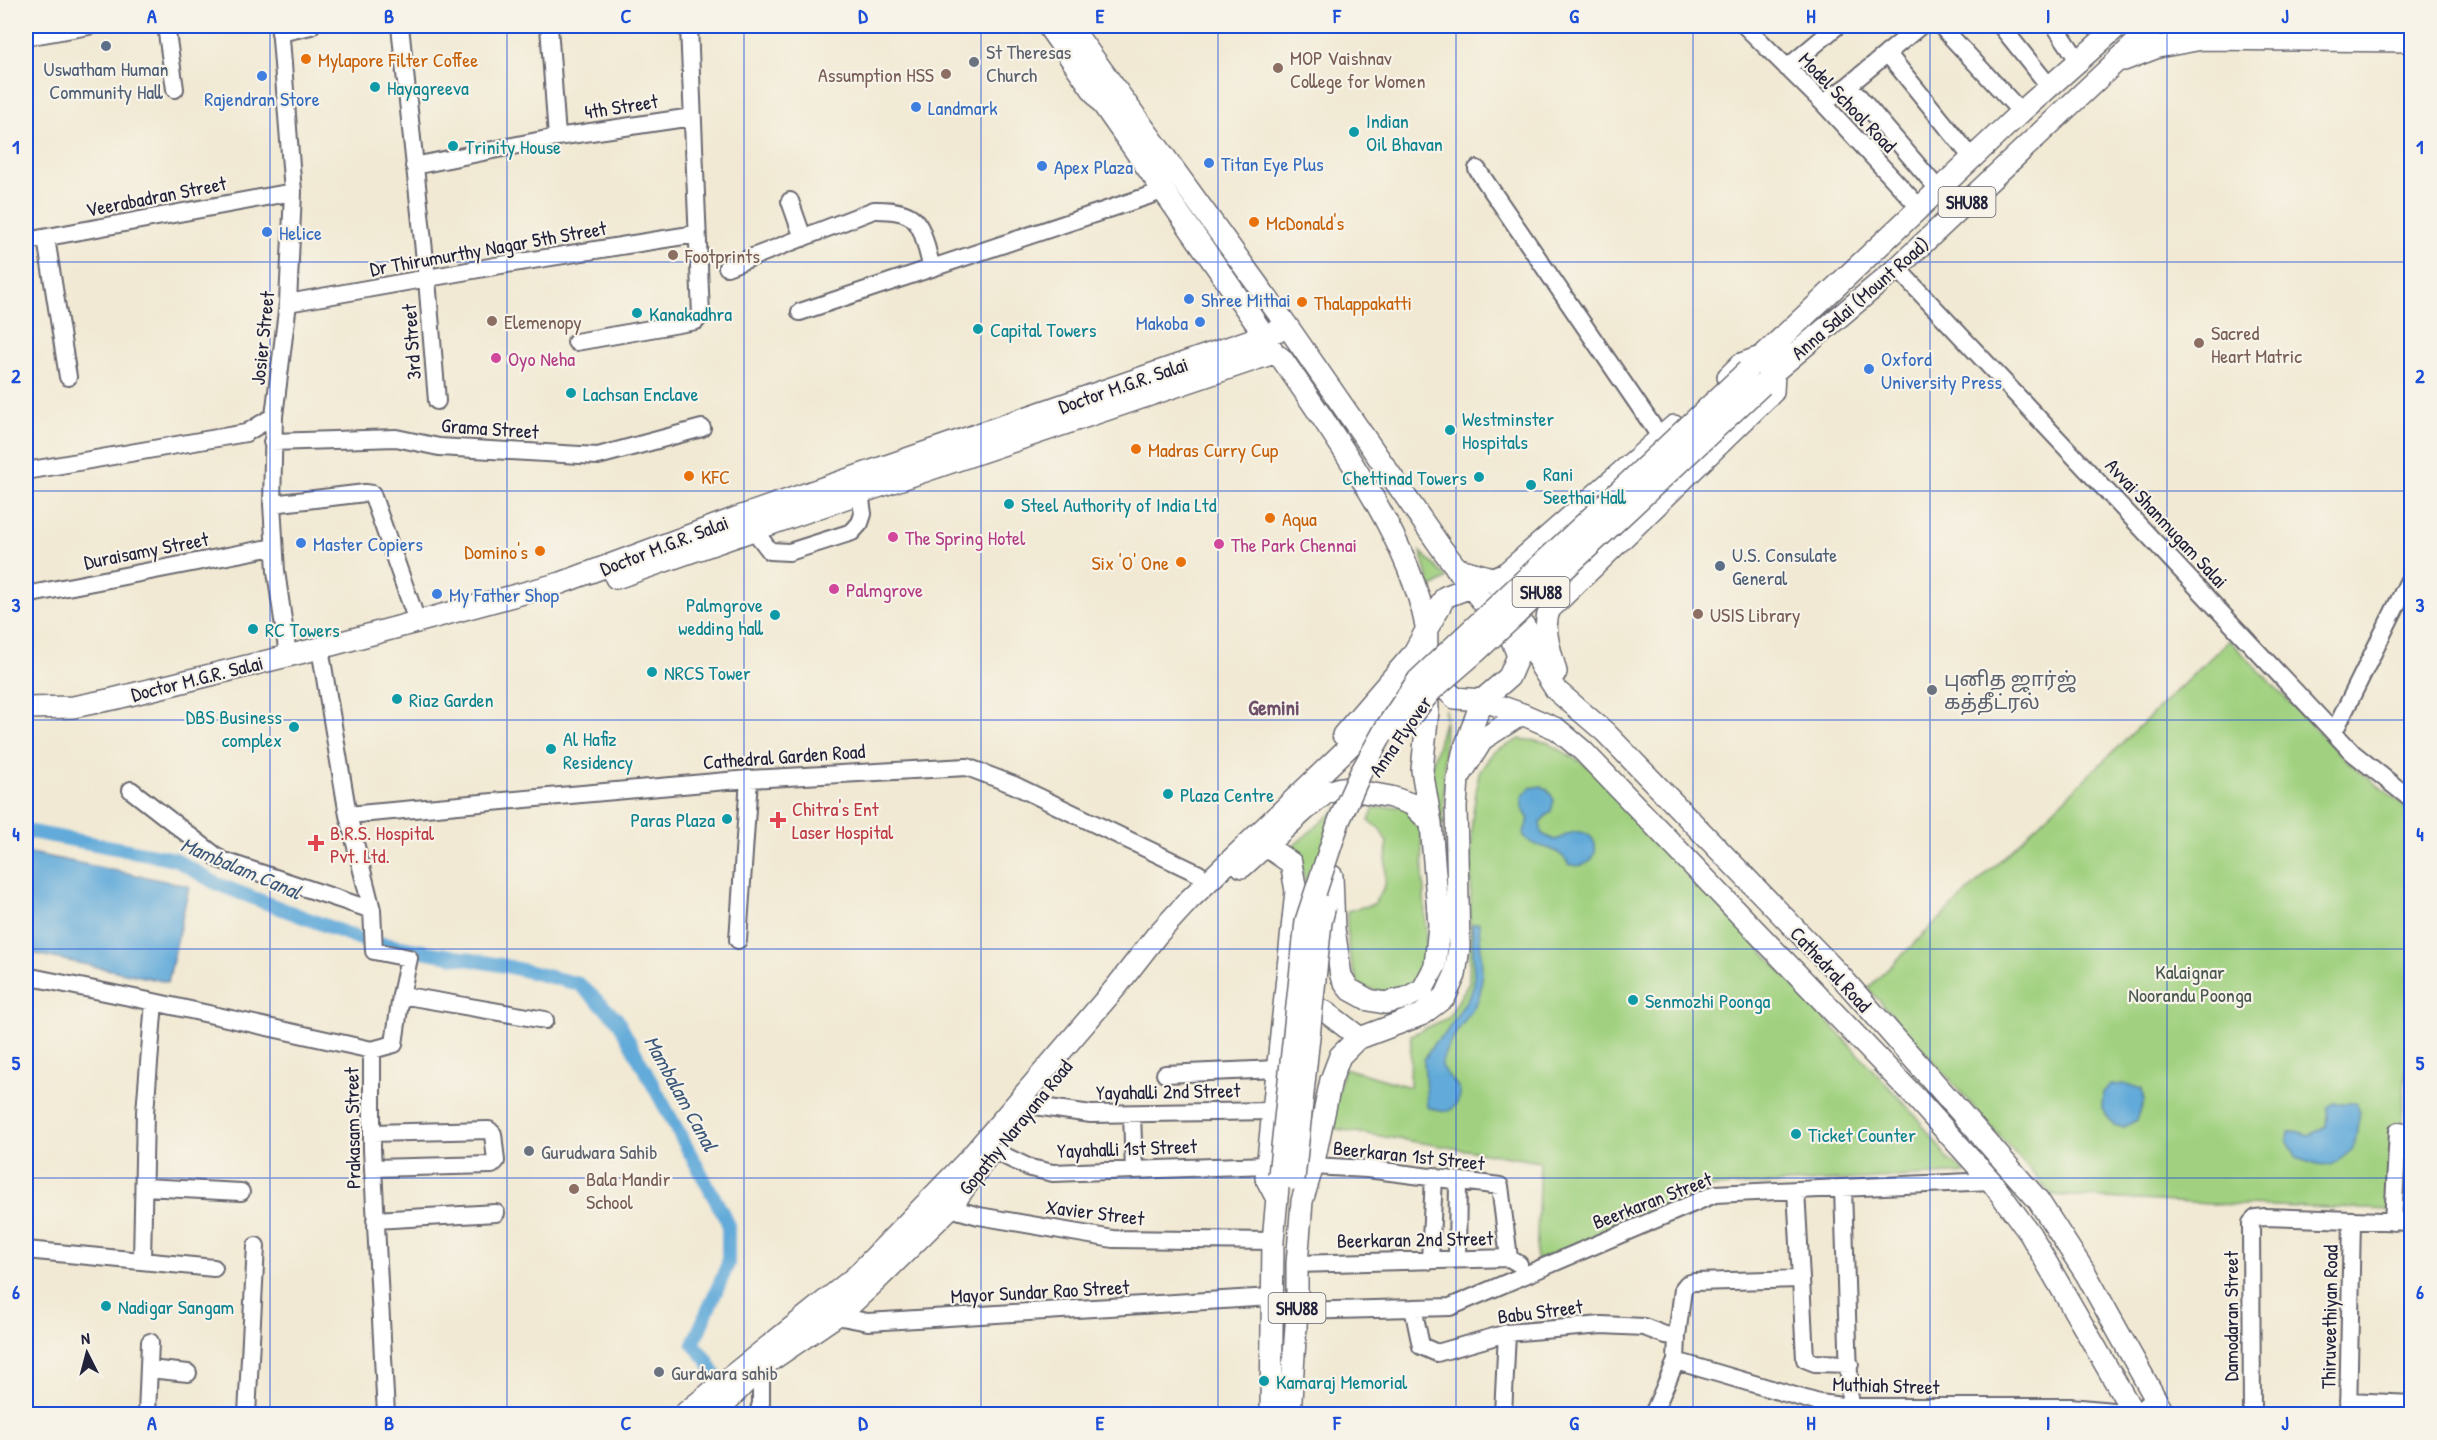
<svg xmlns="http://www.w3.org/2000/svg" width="2437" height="1440" viewBox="0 0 2437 1440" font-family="'Patrick Hand','Noto Sans Tamil',sans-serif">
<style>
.green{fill:#a1d180;stroke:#627a5e;stroke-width:1.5}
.water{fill:#62aad9;stroke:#42668a;stroke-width:1.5}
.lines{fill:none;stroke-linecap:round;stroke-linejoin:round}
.canal{stroke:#62aad9;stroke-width:14}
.minor-casing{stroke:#6a6870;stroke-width:20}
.major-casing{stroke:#6a6870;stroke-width:24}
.minor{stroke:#fff;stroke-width:16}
.major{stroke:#fff;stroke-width:21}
.major-bridge-casing{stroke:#6a6870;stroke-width:24;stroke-linecap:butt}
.major-bridge{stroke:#fff;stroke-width:21}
.grid{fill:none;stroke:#1d4ed8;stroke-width:1.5;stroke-opacity:0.55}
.service-dot{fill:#5c6f8a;stroke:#f7f3e8;stroke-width:2}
.food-dot{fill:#e8710a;stroke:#f7f3e8;stroke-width:2}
.worship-dot{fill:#6b7280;stroke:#f7f3e8;stroke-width:2}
.education-dot{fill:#8d6e63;stroke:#f7f3e8;stroke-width:2}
.shop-dot{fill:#3f7fe0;stroke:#f7f3e8;stroke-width:2}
.culture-dot{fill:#0f9aa8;stroke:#f7f3e8;stroke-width:2}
.hotel-dot{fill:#d1479c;stroke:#f7f3e8;stroke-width:2}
.health-dot{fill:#e0444e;stroke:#f7f3e8;stroke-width:2}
.labels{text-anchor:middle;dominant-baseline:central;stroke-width:4.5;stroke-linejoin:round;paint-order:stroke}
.shield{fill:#f7f3e8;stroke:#62616f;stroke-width:1.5}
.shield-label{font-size:18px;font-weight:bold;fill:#22223b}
.worship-label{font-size:20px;fill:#5b616d;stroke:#f7f3e8;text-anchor:start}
.education-label{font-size:20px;fill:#785e54;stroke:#f7f3e8;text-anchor:start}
.food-label{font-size:20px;fill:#c56008;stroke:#f7f3e8;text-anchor:start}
.service-label{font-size:20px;fill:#4e5e75;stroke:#f7f3e8}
.culture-label{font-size:20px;fill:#0d838f;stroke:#f7f3e8;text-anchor:start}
.shop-label{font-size:20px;fill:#366cbe;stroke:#f7f3e8;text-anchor:start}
.street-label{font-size:20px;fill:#22223b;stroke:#f7f3e8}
.hotel-label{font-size:20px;fill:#b23c85;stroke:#f7f3e8;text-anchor:start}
.health-label{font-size:20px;fill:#be3a42;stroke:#f7f3e8;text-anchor:start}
.park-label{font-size:20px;fill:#485750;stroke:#f7f3e8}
.neighbourhood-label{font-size:21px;font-weight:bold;fill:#6f506b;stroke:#f7f3e8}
.water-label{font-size:21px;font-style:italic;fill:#3c587a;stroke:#f7f3e8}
.neatline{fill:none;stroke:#1d4ed8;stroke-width:2}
.grid-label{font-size:20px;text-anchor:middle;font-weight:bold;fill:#1d4ed8}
</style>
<rect width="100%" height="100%" fill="#f7f3e8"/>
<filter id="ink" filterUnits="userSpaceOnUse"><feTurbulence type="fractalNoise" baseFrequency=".0167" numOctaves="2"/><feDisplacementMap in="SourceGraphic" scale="12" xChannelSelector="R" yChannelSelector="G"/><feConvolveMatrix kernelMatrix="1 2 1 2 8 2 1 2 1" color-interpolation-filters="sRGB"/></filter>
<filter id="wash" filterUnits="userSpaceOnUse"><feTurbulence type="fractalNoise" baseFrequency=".008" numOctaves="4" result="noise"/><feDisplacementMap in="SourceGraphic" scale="24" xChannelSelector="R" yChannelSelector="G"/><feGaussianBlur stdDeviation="1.35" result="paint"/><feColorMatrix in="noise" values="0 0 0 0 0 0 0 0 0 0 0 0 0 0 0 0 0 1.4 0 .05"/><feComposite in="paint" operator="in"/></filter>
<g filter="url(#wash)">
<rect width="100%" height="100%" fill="#f1e9d3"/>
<!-- green -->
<path class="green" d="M1421,552L1447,578L1431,588Z
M2229,640L2348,762L2411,811L2412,998L2394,1210L2210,1204L2052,1195L1868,988Z
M1445,708L1443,825L1439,829L1428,779L1445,719Z
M1520,739L1547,742L1591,768L1915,1115L1949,1160L1967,1173L1714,1187L1536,1261L1540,1162L1330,1128L1344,1068L1410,1087L1411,1035L1448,1018L1469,983L1472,819L1479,773L1493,752Z
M1406,806L1421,825L1427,963C1411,994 1392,997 1360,986C1347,961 1347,939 1347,911L1374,904L1385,886L1387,843L1380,829L1369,821L1374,808Z
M1338,808L1308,894L1302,869L1286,852Z"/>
<!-- water -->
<path class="water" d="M1541,786L1548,790L1554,800L1551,811L1540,822L1542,834L1554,840C1563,839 1570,830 1580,832C1605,835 1598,874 1569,864C1554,841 1533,852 1523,834L1529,819L1522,808V797L1530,788Z
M26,852L189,886L168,982L26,952Z
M1479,923C1480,943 1486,985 1477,1002C1466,1021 1448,1039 1442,1062C1438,1077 1475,1085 1453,1108C1447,1115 1434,1109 1427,1107L1424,1060L1434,1043L1445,1034L1470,995L1474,984L1472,924Z
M2126,1084L2142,1089L2144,1101L2137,1120L2124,1127L2114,1125L2102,1109L2103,1092L2111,1085Z
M2334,1103H2355L2360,1112L2354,1148C2329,1169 2327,1170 2297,1158L2287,1140L2288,1132L2296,1131L2309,1135L2326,1126L2328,1107Z"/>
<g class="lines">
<!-- canal -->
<path class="canal" d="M26,831L175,859L217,884L366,941
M383,944L506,966L579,984L617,1019L728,1223V1264L693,1344L707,1360L723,1392"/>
</g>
</g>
<g filter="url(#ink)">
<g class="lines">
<defs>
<path id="minor" d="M166,26L175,89
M280,26L293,192L288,303L274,416L272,504L276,571L288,655
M400,26L427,279L437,401
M549,26L557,137
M1745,26L1823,103L1920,208
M1941,26L2021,112
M2001,26L2049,86
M2055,26L2078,60
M280,33L311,26
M26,37L89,26
M1887,53L1973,159
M1787,68L1837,26
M1849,85L1938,189
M1823,103L1849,85L1920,26
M414,166L557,137L692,117
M1477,169L1661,438
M790,201L803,238
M46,238L68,377
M26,241L293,192
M727,267L874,210C924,209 920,227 932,268
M1897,268L2353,753L2412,800
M288,303L501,265L696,234
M800,312L1163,191
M576,342L696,321L701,315L689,26
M272,442L396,438L439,447L598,456L702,428
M26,471L246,433L274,416
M272,504L365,493L372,494L417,621
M753,529L770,551L789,552L852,532L860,523L863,514L860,493
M26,595L274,547
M320,648L348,815L372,910L374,951L409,958L401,995
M2334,732L2412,574
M131,790L221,860L372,910
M348,815L749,779L967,767L1014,785L1199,874
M738,940L749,779
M26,976L154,1002L372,1050L394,1044L401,995L545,1020
M372,1050V1149L386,1414
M1165,1074L1277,1069
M1028,1105L1091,1114L1272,1111
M1132,1114L1134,1170
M372,1133L489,1130L493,1134L496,1161L492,1165L373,1168
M992,1150L1030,1168L1053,1173L1267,1165
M1313,1166L1367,1169L1500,1186L1509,1258
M144,1187L241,1192
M1843,1189L1850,1407
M950,1208L979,1216L1113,1239L1273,1241
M375,1220L496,1213
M2393,1222L2398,1131L2412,1133
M26,1250L214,1268
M1457,1259L1458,1181
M142,1260L145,1112L154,1002
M1430,1261L1434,1176
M1297,1264L1509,1258L1519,1264
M1801,1279L1805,1359L1815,1363L1850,1364
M1413,1308L1450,1307L1715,1194L1991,1181
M1297,1311L1413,1308L1421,1346L1437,1353L1507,1333L1602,1325L1644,1327L1665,1335L1677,1336
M831,1315L868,1322L1271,1297
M1676,1361L1677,1336L1683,1289L1687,1284L1694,1282L1801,1279L1796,1190
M149,1369L188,1373
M2348,1401L2412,1404
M147,1414L150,1342
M247,1414L256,1246
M758,1414L761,1403V1367
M1503,1414L1507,1333
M1653,1414L1676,1361L1819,1403L1850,1407H2070L2134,1413L2155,1400
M2252,1414L2251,1223L2256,1218L2265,1217L2412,1222
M2348,1414L2352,1221"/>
<path id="major" d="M1048,26L1265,336L1274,353L1282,359C1334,435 1408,535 1426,626C1428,640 1426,657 1426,671L1455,698L1482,700L1522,714L1557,729L1583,751L1916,1098L1991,1181L2030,1234L2134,1414
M1070,26L1288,327L1442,549L1512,640L1518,656L1509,677L1482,700L1463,753L1458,779
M2124,60L2158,47L2202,39L2412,41
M1754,364L2021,112L2118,26
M1728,377L1741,364L1763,356
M1762,385L1774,372L1897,268L2154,26
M1456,568L1492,578L1531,636L1540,665L1556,690L1605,732L1837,972L2038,1200L2086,1274L2164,1414
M616,578L860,493L1274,353
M1556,672C1551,652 1541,627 1550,609L1773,392L1774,373
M26,708L73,707L113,699L320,648L561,583L736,518L1288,327
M1343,735L1413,654L1445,597L1506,573L1674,426
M1266,846L1291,863L1296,891L1266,1178L1277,1199
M1242,867L1305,810L1326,793L1341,788L1391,797L1411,804L1431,823
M1332,876L1334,929L1341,976L1349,989L1369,1000L1385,1003L1406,998L1423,989L1435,966L1439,925L1431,823L1422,770L1428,710L1427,683
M1295,1000L1326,1012L1360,1038
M684,1414L855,1277L968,1160L1117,986L1156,936L1190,899L1403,695
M714,1414L761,1367L846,1309L875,1282L950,1208L991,1151
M1271,1414L1273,1241L1278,1187
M1290,1414L1297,1311V1264L1302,1201L1313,1166L1331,1080L1340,1056L1357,1039L1421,1015L1445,997L1455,975L1459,947L1456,807L1458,779L1483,739L1522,714"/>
</defs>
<!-- minor casing -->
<use href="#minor" class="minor-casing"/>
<!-- major casing -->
<use href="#major" class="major-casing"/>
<!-- minor -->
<use href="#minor" class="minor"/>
<!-- major -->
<use href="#major" class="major"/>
<defs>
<path id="major-bridge" d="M1398,732L1432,690L1476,652L1762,385
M1279,1175L1306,921L1339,821L1360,774L1385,729L1418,680L1747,371
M1294,1179L1321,922L1325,906"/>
</defs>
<!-- major-bridge casing -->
<use href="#major-bridge" class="major-bridge-casing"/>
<!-- major-bridge -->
<use href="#major-bridge" class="major-bridge"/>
</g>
</g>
<!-- grid -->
<path class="grid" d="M270,26V1414M507,26V1414M744,26V1414M981,26V1414M1218,26V1414M1456,26V1414M1693,26V1414M1930,26V1414M2167,26V1414M26,262H2412M26,491H2412M26,720H2412M26,949H2412M26,1178H2412"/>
<!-- markers -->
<g class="service-dot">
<circle cx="106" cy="46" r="6"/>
<circle cx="1720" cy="566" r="6"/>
</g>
<g class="food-dot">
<circle cx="306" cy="59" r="6"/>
<circle cx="1254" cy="222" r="6"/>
<circle cx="1302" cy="302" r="6"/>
<circle cx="1136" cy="449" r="6"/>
<circle cx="689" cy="476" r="6"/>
<circle cx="1270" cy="518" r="6"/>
<circle cx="540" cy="551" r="6"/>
<circle cx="1181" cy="562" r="6"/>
</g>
<g class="worship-dot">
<circle cx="974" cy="62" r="6"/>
<circle cx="1932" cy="690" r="6"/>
<circle cx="529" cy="1151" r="6"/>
<circle cx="659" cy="1372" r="6"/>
</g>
<g class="education-dot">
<circle cx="1278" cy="68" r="6"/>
<circle cx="946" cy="74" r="6"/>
<circle cx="673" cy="255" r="6"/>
<circle cx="492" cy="321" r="6"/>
<circle cx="2199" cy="343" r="6"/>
<circle cx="1698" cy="614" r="6"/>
<circle cx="574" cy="1189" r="6"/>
</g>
<g class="shop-dot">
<circle cx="262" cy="76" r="6"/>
<circle cx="916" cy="107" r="6"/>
<circle cx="1209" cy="163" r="6"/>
<circle cx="1042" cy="166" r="6"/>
<circle cx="267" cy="232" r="6"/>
<circle cx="1189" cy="299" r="6"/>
<circle cx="1200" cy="322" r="6"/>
<circle cx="1869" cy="369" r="6"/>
<circle cx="301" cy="543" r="6"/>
<circle cx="437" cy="594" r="6"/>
</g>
<g class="culture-dot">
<circle cx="375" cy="87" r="6"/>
<circle cx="1354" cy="132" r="6"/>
<circle cx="453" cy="146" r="6"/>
<circle cx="637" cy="313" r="6"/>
<circle cx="978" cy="329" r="6"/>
<circle cx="571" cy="393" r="6"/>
<circle cx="1450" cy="430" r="6"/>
<circle cx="1479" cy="477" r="6"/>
<circle cx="1531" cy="485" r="6"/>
<circle cx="1009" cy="504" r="6"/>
<circle cx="775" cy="615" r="6"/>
<circle cx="253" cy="629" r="6"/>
<circle cx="652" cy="672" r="6"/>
<circle cx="397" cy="699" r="6"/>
<circle cx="294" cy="727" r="6"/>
<circle cx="551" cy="749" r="6"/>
<circle cx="1168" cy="794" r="6"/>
<circle cx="727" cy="819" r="6"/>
<circle cx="1633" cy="1000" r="6"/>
<circle cx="1796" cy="1134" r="6"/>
<circle cx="106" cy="1306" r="6"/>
<circle cx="1264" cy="1381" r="6"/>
</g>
<g class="hotel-dot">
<circle cx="496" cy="358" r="6"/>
<circle cx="893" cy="537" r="6"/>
<circle cx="1219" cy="544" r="6"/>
<circle cx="834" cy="589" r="6"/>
</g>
<g class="health-dot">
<path d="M775 811h6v6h6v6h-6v6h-6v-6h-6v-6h6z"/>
<path d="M313 834h6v6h6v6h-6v6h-6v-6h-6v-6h6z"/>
</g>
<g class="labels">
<!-- shield labels -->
<g class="shield">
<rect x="1938.5" y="187" width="57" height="30" rx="4.5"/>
<rect x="1512.5" y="577" width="57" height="30" rx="4.5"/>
<rect x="1268.5" y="1293" width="57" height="30" rx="4.5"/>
</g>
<g class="shield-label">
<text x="1967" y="202">SHU88</text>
<text x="1541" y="592">SHU88</text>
<text x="1297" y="1308">SHU88</text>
</g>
<!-- worship labels -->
<g class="worship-label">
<text x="986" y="51">St Theresas<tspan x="986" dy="23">Church</tspan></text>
<text x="1944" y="678">புனித ஜார்ஜ்<tspan x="1944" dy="23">கத்தீட்ரல்</tspan></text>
<text x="541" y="1151">Gurudwara Sahib</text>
<text x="671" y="1372">Gurdwara sahib</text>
</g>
<!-- education labels -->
<g class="education-label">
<text x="1290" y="57">MOP Vaishnav<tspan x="1290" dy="23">College for Women</tspan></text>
<text x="934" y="74" text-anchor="end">Assumption HSS</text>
<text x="685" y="255">Footprints</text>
<text x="504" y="321">Elemenopy</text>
<text x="2211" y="332">Sacred<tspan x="2211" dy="23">Heart Matric</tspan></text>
<text x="1710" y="614">USIS Library</text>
<text x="586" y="1178">Bala Mandir<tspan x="586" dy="23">School</tspan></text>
</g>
<!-- food labels -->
<g class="food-label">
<text x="318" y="59">Mylapore Filter Coffee</text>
<text x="1266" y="222">McDonald's</text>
<text x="1314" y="302">Thalappakatti</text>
<text x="1148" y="449">Madras Curry Cup</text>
<text x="701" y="476">KFC</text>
<text x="1282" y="518">Aqua</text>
<text x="528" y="551" text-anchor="end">Domino's</text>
<text x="1169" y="562" text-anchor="end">Six 'O' One</text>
</g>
<!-- service labels -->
<g class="service-label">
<text x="106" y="68">Uswatham Human<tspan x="106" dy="23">Community Hall</tspan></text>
<text x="1732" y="554" text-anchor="start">U.S. Consulate<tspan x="1732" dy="23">General</tspan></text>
</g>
<!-- culture labels -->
<g class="culture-label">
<text x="387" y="87">Hayagreeva</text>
<text x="1366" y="120">Indian<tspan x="1366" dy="23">Oil Bhavan</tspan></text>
<text x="465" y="146">Trinity House</text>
<text x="649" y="313">Kanakadhra</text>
<text x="990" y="329">Capital Towers</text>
<text x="583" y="393">Lachsan Enclave</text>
<text x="1462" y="418">Westminster<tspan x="1462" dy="23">Hospitals</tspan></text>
<text x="1543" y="473">Rani<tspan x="1543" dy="23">Seethai Hall</tspan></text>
<text x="1467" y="477" text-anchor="end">Chettinad Towers</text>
<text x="1021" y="504">Steel Authority of India Ltd</text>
<text x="763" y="604" text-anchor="end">Palmgrove<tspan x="763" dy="23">wedding hall</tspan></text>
<text x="265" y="629">RC Towers</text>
<text x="664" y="672">NRCS Tower</text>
<text x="409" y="699">Riaz Garden</text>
<text x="282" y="716" text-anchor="end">DBS Business<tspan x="282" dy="23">complex</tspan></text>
<text x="563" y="738">Al Hafiz<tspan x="563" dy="23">Residency</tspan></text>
<text x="1180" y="794">Plaza Centre</text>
<text x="715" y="819" text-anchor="end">Paras Plaza</text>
<text x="1645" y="1000">Senmozhi Poonga</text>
<text x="1808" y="1134">Ticket Counter</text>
<text x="118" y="1306">Nadigar Sangam</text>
<text x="1276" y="1381">Kamaraj Memorial</text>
</g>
<!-- shop labels -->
<g class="shop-label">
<text x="262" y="98" text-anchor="middle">Rajendran Store</text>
<text x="928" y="107">Landmark</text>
<text x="1221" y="163">Titan Eye Plus</text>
<text x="1054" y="166">Apex Plaza</text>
<text x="279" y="232">Helice</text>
<text x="1201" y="299">Shree Mithai</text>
<text x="1188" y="322" text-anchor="end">Makoba</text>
<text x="1881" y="358">Oxford<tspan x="1881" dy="23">University Press</tspan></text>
<text x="313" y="543">Master Copiers</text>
<text x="449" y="594">My Father Shop</text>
</g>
<!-- street labels -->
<g class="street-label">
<text transform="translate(1848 102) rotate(46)">Model School Road</text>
<text transform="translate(621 106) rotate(-9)">4th Street</text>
<text transform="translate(156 196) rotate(-11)">Veerabadran Street</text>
<text transform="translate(488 248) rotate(-10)">Dr Thirumurthy Nagar 5th Street</text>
<text transform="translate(1860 298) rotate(-41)">Anna Salai (Mount Road)</text>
<text transform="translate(262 338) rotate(-84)">Josier Street</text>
<text transform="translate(411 342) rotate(-94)">3rd Street</text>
<text transform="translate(1123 385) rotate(-19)">Doctor M.G.R. Salai</text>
<text transform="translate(490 428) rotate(4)">Grama Street</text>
<text transform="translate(2167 523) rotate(47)">Avvai Shanmugam Salai</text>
<text transform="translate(664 545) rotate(-21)">Doctor M.G.R. Salai</text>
<text transform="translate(146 550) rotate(-11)">Duraisamy Street</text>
<text transform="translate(197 678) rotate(-14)">Doctor M.G.R. Salai</text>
<text transform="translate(1400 736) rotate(-55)">Anna Flyover</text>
<text transform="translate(784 756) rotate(-4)">Cathedral Garden Road</text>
<text transform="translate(1831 969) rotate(47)">Cathedral Road</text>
<text transform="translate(1168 1091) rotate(-1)">Yayahalli 2nd Street</text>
<text transform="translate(1015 1127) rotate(-51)">Gopathy Narayana Road</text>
<text transform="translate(352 1128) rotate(-91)">Prakasam Street</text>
<text transform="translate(1127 1148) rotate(-2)">Yayahalli 1st Street</text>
<text transform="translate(1409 1155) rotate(6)">Beerkaran 1st Street</text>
<text transform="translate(1652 1200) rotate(-21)">Beerkaran Street</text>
<text transform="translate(1095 1212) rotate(7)">Xavier Street</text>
<text transform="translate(1415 1239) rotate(-1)">Beerkaran 2nd Street</text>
<text transform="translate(1040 1291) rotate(-3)">Mayor Sundar Rao Street</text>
<text transform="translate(1540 1311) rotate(-7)">Babu Street</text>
<text transform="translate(2230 1316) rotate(-90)">Damodaran Street</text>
<text transform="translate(2329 1317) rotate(-89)">Thiruveethiyan Road</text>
<text transform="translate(1886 1385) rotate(2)">Muthiah Street</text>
</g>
<!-- hotel labels -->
<g class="hotel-label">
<text x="508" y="358">Oyo Neha</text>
<text x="905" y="537">The Spring Hotel</text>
<text x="1231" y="544">The Park Chennai</text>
<text x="846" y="589">Palmgrove</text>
</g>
<!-- health labels -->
<g class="health-label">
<text x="792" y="808">Chitra's Ent<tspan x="792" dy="23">Laser Hospital</tspan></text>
<text x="330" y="832">B.R.S. Hospital<tspan x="330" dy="23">Pvt. Ltd.</tspan></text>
</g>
<!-- park labels -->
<g class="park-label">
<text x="2190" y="971">Kalaignar<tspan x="2190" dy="23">Noorandu Poonga</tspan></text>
</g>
<!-- neighbourhood labels -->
<g class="neighbourhood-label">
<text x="1274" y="707">Gemini</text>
</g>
<!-- water labels -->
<g class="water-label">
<text transform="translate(241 868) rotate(23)">Mambalam Canal</text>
<text transform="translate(681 1093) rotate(61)">Mambalam Canal</text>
</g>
</g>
<!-- margin -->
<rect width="2437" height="1440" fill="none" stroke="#f7f3e8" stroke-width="66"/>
<!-- north arrow -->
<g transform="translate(87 1353) rotate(354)" stroke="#f7f3e8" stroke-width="4.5" paint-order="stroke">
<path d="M0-4.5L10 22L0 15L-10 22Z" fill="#22223b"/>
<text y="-9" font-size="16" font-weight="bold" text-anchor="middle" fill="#22223b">N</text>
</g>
<rect x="33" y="33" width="2371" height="1374" class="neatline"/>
<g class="grid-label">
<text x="152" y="23">A</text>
<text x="389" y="23">B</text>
<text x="626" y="23">C</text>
<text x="863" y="23">D</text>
<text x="1100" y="23">E</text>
<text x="1337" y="23">F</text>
<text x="1574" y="23">G</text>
<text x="1811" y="23">H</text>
<text x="2048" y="23">I</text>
<text x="2285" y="23">J</text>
<text x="16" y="154">1</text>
<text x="2420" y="154">1</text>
<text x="16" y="383">2</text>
<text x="2420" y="383">2</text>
<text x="16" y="612">3</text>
<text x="2420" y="612">3</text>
<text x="16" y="841">4</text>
<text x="2420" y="841">4</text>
<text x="16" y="1070">5</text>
<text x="2420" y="1070">5</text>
<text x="16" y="1299">6</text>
<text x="2420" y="1299">6</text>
<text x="152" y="1430">A</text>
<text x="389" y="1430">B</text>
<text x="626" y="1430">C</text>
<text x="863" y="1430">D</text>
<text x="1100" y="1430">E</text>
<text x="1337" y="1430">F</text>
<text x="1574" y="1430">G</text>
<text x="1811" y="1430">H</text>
<text x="2048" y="1430">I</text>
<text x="2285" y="1430">J</text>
</g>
</svg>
